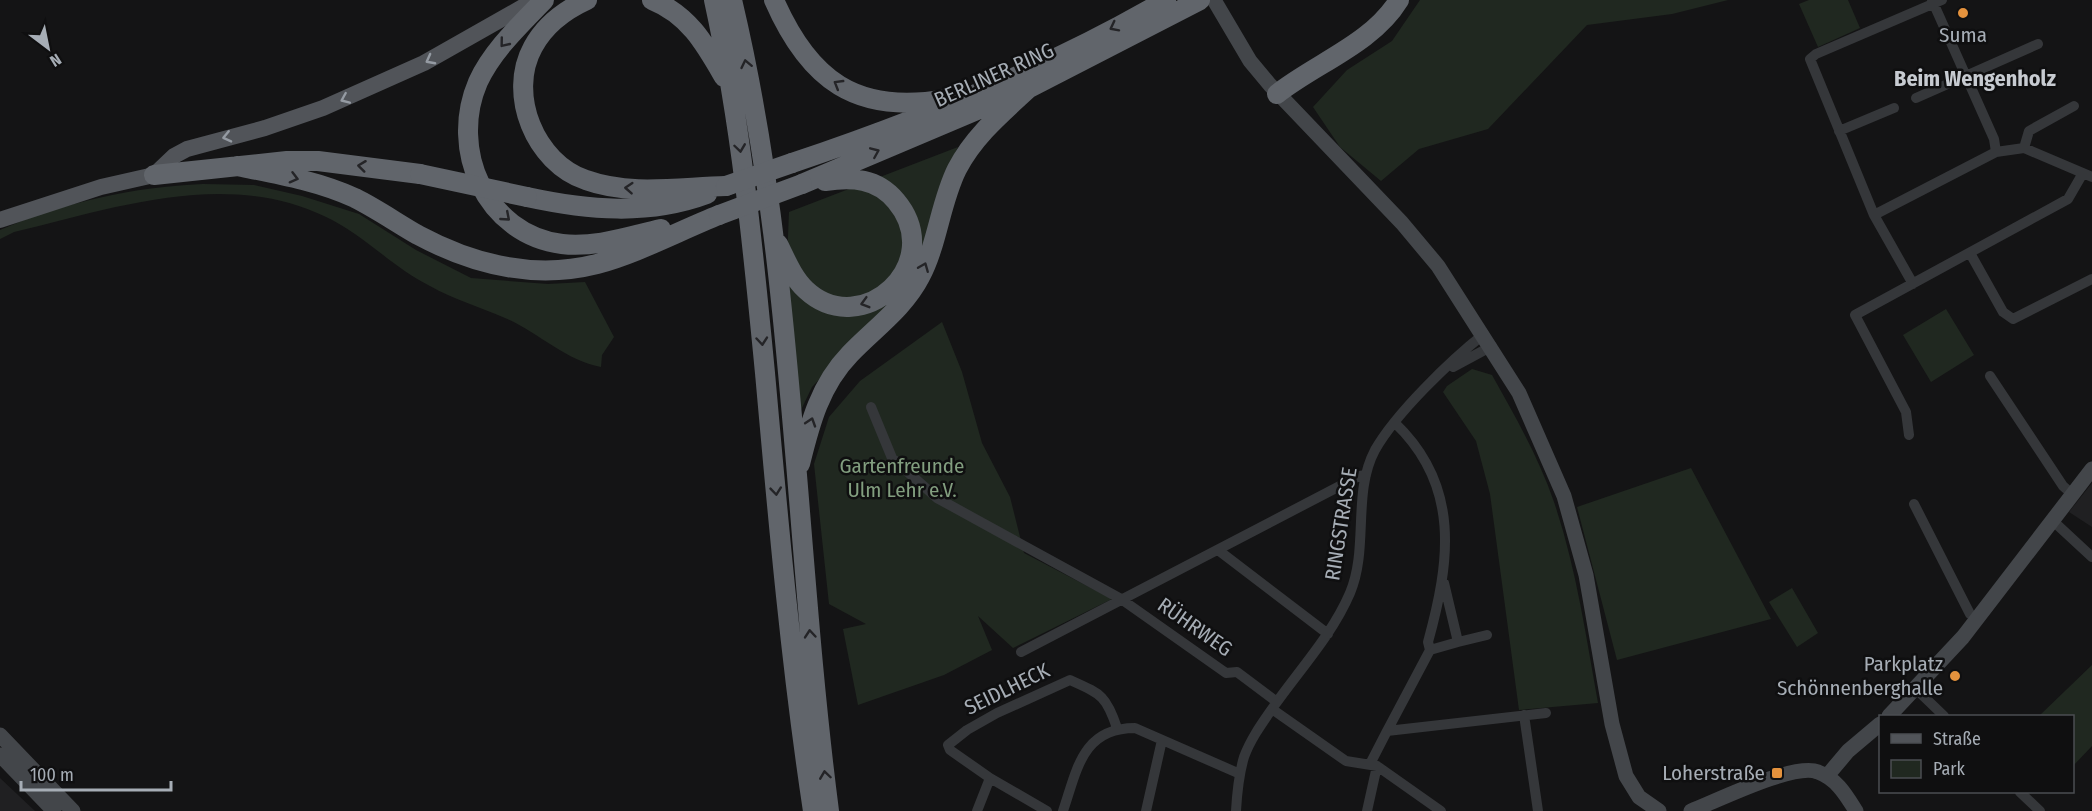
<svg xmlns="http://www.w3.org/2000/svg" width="2092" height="811" viewBox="0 0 2092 811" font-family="'Fira Sans Condensed',sans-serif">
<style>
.built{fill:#202022}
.green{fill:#202820}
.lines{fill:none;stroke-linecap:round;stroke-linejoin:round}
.street{stroke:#35373a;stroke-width:10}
.secondary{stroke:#43464a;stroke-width:15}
.primary{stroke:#515459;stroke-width:16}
.highway{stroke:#61656b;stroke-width:20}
.highway-bridge{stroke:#61656b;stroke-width:20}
.oneway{stroke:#242427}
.oneway2{stroke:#959ba3}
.poi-dot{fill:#e4923d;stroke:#0f0f10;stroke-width:2}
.labels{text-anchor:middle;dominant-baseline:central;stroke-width:5;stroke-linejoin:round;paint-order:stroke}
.poi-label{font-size:21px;fill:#a6adb5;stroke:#0f0f10;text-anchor:end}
.street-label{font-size:21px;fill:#a6adb5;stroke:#0f0f10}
.park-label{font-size:21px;fill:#829e7f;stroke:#0f0f10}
.neighbourhood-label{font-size:22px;font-weight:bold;fill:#c7cbd1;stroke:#0f0f10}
</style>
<rect width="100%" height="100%" fill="#141415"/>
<!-- built -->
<path class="built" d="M2092,483V527L2069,512Z
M0,778L35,811H0Z"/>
<!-- green -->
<path class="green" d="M1420,0H1728L1672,14L1587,25L1488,129L1419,149L1381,181L1340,147L1313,107L1347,70L1392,41Z
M1809,0H1848L1860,28L1818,47L1799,4Z
M958,147L947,170L920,265L885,311L812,387L800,412L786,285L789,212Z
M203,184L254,185L302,196L359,214L416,250L471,278L548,284L585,282L614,337L602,355L601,367C566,361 538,332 505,318C480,307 453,299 430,286C392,267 363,234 324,216C225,169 114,208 14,232L0,239V230C64,202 134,187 203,184Z
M1946,309L1974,355L1931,382L1903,335Z
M942,322L962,372L982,443L1010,497L1024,553L1112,599L1013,648L978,616L992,650L944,675L858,705L843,629L866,624L829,604L814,464L829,417L860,381Z
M1472,369L1492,375C1515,416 1539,458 1554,502C1576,567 1586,636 1598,703L1519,710L1490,494L1476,441L1443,392L1447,386Z
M1691,468L1771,619L1617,660L1577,507Z
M1792,588L1818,633L1797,647L1769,602Z
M2092,665V746L2073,766L2072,716H2039Z"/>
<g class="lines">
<!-- street -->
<path class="street" d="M1932,0L1994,139L1996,152
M1916,98L2038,44
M1839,131L1894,108
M2024,148L2029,131L2074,106
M1874,215L1996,152L2024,148L2092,177
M1970,253L2003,312L2013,319L2092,279
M1913,284L1874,215L1810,59L1816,54L1942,0
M1453,367L1492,346
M1990,376L2063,486L2072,494
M871,407L892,458L937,498L1121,599L1226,673L1237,672L1277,702
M1909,435L1906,412L1855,315L2068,199L2083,173
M1914,504L1970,614L1977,618
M2052,520L2092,557
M1218,550L1328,634
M1458,642L1487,635
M1430,650L1458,642L1444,583
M1021,652L1359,476L1366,475
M1917,690L1944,716
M1272,709L1346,761L1377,766L1441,811
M1524,715L1538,811
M1387,731L1430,650L1428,642C1450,562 1461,486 1395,423
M1370,764L1387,731L1546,713
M990,778L1047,811
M2020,792L2040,811
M977,811L990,778L950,750L948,745L967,730L997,713L1070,680C1101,694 1106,695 1117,728
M1063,811C1077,770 1082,728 1135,728L1240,774
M1146,811L1162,740
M1236,811C1237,793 1239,774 1244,757C1251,738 1263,722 1274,706C1300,669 1332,635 1350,593C1369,548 1352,493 1375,450C1396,413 1451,360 1484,334
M1367,811L1377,766"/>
<!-- secondary -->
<path class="secondary" d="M1214,0L1250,61L1270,85L1402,223L1438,266L1519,393L1564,496L1586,575L1612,724L1626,776L1639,797L1659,811
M1889,716L1963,637L2092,469
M0,735L73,811
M0,755L54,811
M1827,776L1848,751L1880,724
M1691,811C1717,801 1795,762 1818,772C1837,779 1846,795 1856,811"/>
<!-- primary -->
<path class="primary" d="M0,220L101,187L154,175L174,156L187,149L265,128L323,108L424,63L535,0"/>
<!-- highway -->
<path class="highway" d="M544,0C520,25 492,51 478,82C449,149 485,234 562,244C595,248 630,236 661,229
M587,0C565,10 545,25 533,47C507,94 535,163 586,180C630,196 680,187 726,186
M652,0C689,15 705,44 724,77
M714,0C741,123 753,248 765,373C778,519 791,666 813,811
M732,0C795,264 794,542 829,811
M774,0C809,80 856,115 946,99
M1277,94C1316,63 1372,44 1399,0
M792,163C920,120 1050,68 1166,0
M237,166C277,174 318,181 355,198C377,209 397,223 418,235C474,265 534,280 597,264C636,254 681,230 719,215
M154,175L287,161H318L420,174
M802,184L1029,88L1200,0
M527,197C587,210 648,216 707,194
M778,244C786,260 793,278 806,290C862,342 948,263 896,201C877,178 852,177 825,181
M800,464C810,423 820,385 850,354C874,329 904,308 920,277C938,243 940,203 957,169C974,136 1002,113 1029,88"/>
<!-- highway-bridge -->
<path class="highway-bridge" d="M420,174L527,197
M726,186L792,163
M719,215L802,184"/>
</g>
<!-- one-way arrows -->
<defs><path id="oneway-chevron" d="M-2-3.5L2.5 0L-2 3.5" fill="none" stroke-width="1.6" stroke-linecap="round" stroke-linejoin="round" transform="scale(1.5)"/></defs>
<g class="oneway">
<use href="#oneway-chevron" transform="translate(1114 27) rotate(153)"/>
<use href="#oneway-chevron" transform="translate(504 43) rotate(129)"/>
<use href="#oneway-chevron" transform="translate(746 64) rotate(-102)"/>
<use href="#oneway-chevron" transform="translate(838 84) rotate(-149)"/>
<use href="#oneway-chevron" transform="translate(740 148) rotate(82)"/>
<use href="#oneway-chevron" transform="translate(875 152) rotate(-23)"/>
<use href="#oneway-chevron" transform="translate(362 166) rotate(-173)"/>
<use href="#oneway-chevron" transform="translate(294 178) rotate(15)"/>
<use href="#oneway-chevron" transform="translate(629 188) rotate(-176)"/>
<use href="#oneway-chevron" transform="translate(506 217) rotate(41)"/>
<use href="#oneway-chevron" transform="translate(924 267) rotate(-68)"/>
<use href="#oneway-chevron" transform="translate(865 303) rotate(164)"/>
<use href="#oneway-chevron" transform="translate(762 341) rotate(85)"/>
<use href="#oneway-chevron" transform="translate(811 422) rotate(-72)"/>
<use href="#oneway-chevron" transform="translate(776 491) rotate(84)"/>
<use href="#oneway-chevron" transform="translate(810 634) rotate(-95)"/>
<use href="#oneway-chevron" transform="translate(825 775) rotate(-98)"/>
</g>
<g class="oneway2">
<use href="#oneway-chevron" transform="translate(430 60) rotate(152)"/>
<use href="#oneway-chevron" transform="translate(345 99) rotate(157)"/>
<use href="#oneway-chevron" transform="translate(227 137) rotate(167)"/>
</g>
<!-- markers -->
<g class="poi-dot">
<circle cx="1963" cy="13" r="6"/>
<circle cx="1955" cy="676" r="6"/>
<rect x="1771" y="767" width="12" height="12" rx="3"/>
</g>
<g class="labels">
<!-- poi labels -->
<g class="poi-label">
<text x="1963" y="35" text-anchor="middle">Suma</text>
<text x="1943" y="664">Parkplatz<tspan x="1943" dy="24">Schönnenberghalle</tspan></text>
<text x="1765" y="773">Loherstraße</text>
</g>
<!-- street labels -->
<g class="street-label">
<text transform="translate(994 75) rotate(-24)">BERLINER RING</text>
<text transform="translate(1341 524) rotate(-81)">RINGSTRASSE</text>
<text transform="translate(1195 627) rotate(35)">RÜHRWEG</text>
<text transform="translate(1007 689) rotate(-26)">SEIDLHECK</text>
</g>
<!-- park labels -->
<g class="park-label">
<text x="902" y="466">Gartenfreunde<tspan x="902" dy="24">Ulm Lehr e.V.</tspan></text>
</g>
<!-- neighbourhood labels -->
<g class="neighbourhood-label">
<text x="1975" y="78">Beim Wengenholz</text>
</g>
</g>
<!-- legend -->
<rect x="1879" y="715" width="195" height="78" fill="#0f0f10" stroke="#4b4e52" stroke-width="1.5"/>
<rect x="1891" y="734" width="30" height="9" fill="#515459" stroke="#4b4e52" stroke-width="1.5"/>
<text x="1933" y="745" font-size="18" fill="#a6adb5">Straße</text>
<rect x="1891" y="760" width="30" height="18" fill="#202820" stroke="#4b4e52" stroke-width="1.5"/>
<text x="1933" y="775" font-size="18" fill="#a6adb5">Park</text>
<!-- north arrow -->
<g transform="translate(48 48) rotate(148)" stroke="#0f0f10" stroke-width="4.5" paint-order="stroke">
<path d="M0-4.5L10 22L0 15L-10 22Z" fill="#a6adb5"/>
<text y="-9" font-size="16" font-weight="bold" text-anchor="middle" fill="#a6adb5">N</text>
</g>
<!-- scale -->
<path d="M21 781v9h150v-9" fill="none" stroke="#a6adb5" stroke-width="3"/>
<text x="30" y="781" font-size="18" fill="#a6adb5" stroke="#0f0f10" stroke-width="4.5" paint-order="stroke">100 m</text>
</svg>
